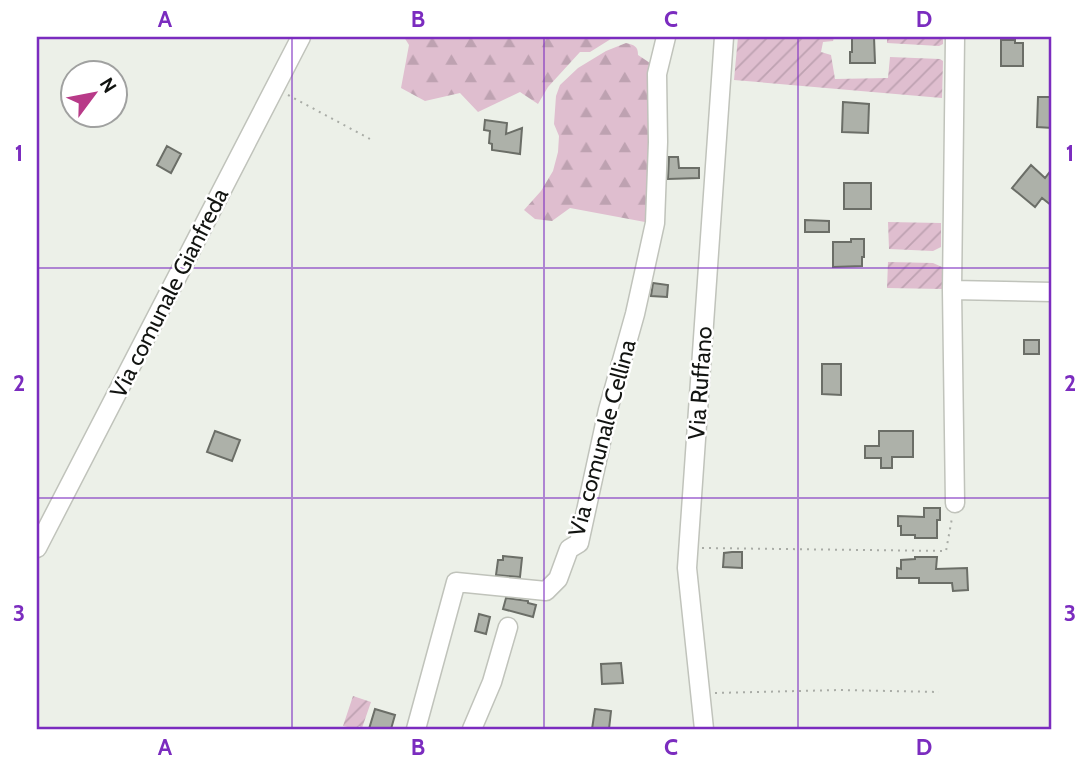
<svg xmlns="http://www.w3.org/2000/svg" width="1089" height="766" viewBox="0 0 1089 766" font-family="Cabin,sans-serif">
<style>
.forest{fill:url(#forest-firs)}
.garden{fill:url(#garden-furrows)}
.building{fill:#adb1a9;stroke:#6b6e67;stroke-width:2}
.lines{fill:none;stroke-linecap:round;stroke-linejoin:round}
.minor-casing{stroke:#c0c3bb;stroke-width:21}
.path{stroke:#a9aca6;stroke-width:2;stroke-dasharray:2 5;stroke-linecap:butt}
.minor{stroke:#fff;stroke-width:18}
.grid{fill:none;stroke:#7b2cbf;stroke-width:2;stroke-opacity:0.55}
.labels{text-anchor:middle;dominant-baseline:central;stroke-width:5;stroke-linejoin:round;paint-order:stroke}
.street-label{font-size:23px;fill:#121411;stroke:#fff}
.neatline{fill:none;stroke:#7b2cbf;stroke-width:2.5}
.grid-label{font-size:23px;text-anchor:middle;font-weight:bold;fill:#7b2cbf}
</style>
<defs>
<pattern id="forest-firs" width="22" height="20" patternUnits="userSpaceOnUse" patternTransform="scale(1.75)"><rect width="22" height="20" fill="#dfbecf"/><path d="M5 1l3.5 6h-7zM16 11l3.5 6h-7z" fill="#bea2b1"/></pattern>
<pattern id="garden-furrows" width="10" height="10" patternUnits="userSpaceOnUse" patternTransform="scale(1.75)"><rect width="10" height="10" fill="#dfbecf"/><path d="M-1 1l2-2M0 10L10 0M9 11l2-2" fill="none" stroke="#bea2b1"/></pattern>
</defs>
<rect width="100%" height="100%" fill="#ecf0e8"/>
<!-- forest -->
<path class="forest" d="M404,37H614L590,52H580L548,87L538,104L520,92L478,112L460,93L425,101L401,88L409,45Z
M626,43C634,45 638,46 638,55L650,63L647,74L649,131L645,222L570,208L552,221L535,219L524,210L541,191L553,171L558,152L559,136L554,124L556,96L560,85L578,68L606,51Z"/>
<!-- garden -->
<path class="garden" d="M738,37H834L833,41L823,42L821,52L831,55L835,79L888,78L890,57L940,59L943,61L942,98L734,80Z
M887,37H943V44L939,46L887,43Z
M888,222L941,223V247L933,251L889,249Z
M888,262L933,263L942,267V289L887,288Z
M353,696L371,702L362,728L359,726L357,729L343,726Z"/>
<!-- building -->
<path class="building" d="M852,37H874L875,63H850V52H852Z
M1001,40H1015V43H1023V66H1001Z
M1038,97H1052V128L1037,127Z
M843,102L869,104L868,133L842,132Z
M485,120L507,123L506,134L522,128L520,154L492,150V144L489,143L490,131L484,130Z
M167,146L181,154L171,173L157,165Z
M669,157H678L679,168H699V178L668,179Z
M1031,165L1045,178L1052,169V206L1042,198L1035,207L1012,188Z
M844,183H871V209H844Z
M805,220L829,221V232H805Z
M851,239H864V257H862V266L833,267V242H851Z
M653,283L668,285L667,297L651,296Z
M1024,340H1039V354H1024Z
M822,364H841V395L822,394Z
M215,431L240,440L232,461L207,452Z
M879,431H913V457H892V468H881V458H865V446H879Z
M924,508H940V520H937V538H915V535H901V526H898V516L924,517Z
M732,552H742V568L723,567L724,553Z
M503,556L522,558L520,577L496,575L498,560H503Z
M915,557H937L936,569L967,568L968,590L953,591L952,583H919V578H897V568L901,569V560L915,559Z
M506,598L528,601V603L536,605L533,617L503,609Z
M479,614L490,617L486,634L475,631Z
M621,663L623,683L602,684L601,664Z
M375,709L395,715L391,729H369Z
M595,709L611,711L609,729H592Z"/>
<g class="lines">
<defs>
<path id="minor" d="M955,37L952,290L1052,292
M952,290L955,503
M37,548L301,37
M416,729L456,582L546,591L558,579L569,549L579,543L608,410L635,314L655,223L658,142L657,74L666,37
M472,729L492,682L508,627
M704,729L687,568L724,37"/>
</defs>
<!-- minor casing -->
<use href="#minor" class="minor-casing"/>
<!-- path -->
<path class="path" d="M288,95L370,139
M702,548L946,551L952,518
M715,693L840,690L939,692"/>
<!-- minor -->
<use href="#minor" class="minor"/>
</g>
<!-- grid -->
<path class="grid" d="M292,37V729M544,37V729M798,37V729M37,268H1052M37,498H1052"/>
<g class="labels">
<!-- street labels -->
<g class="street-label">
<text transform="translate(169 293) rotate(-63)">Via comunale Gianfreda</text>
<text transform="translate(700 383) rotate(-86)">Via Ruffano</text>
<text transform="translate(602 438) rotate(-75)">Via comunale Cellina</text>
</g>
</g>
<!-- border -->
<rect width="1089" height="766" fill="none" stroke="#ffffff" stroke-width="77"/>
<!-- north arrow -->
<g transform="translate(94 94) rotate(58)"><circle r="33" fill="#ffffff" stroke="#a0a1a0" stroke-width="2"/>
<path d="M0-5L12 26L0 18L-12 26Z" fill="#b83a88"/>
<text y="-10" font-size="19" font-weight="bold" text-anchor="middle" fill="#121411">N</text>
</g>
<rect x="38" y="38" width="1012" height="690" class="neatline"/>
<g class="grid-label">
<text x="165" y="27">A</text>
<text x="418" y="27">B</text>
<text x="671" y="27">C</text>
<text x="924" y="27">D</text>
<text x="19" y="161">1</text>
<text x="1070" y="161">1</text>
<text x="19" y="391">2</text>
<text x="1070" y="391">2</text>
<text x="19" y="621">3</text>
<text x="1070" y="621">3</text>
<text x="165" y="755">A</text>
<text x="418" y="755">B</text>
<text x="671" y="755">C</text>
<text x="924" y="755">D</text>
</g>
</svg>
